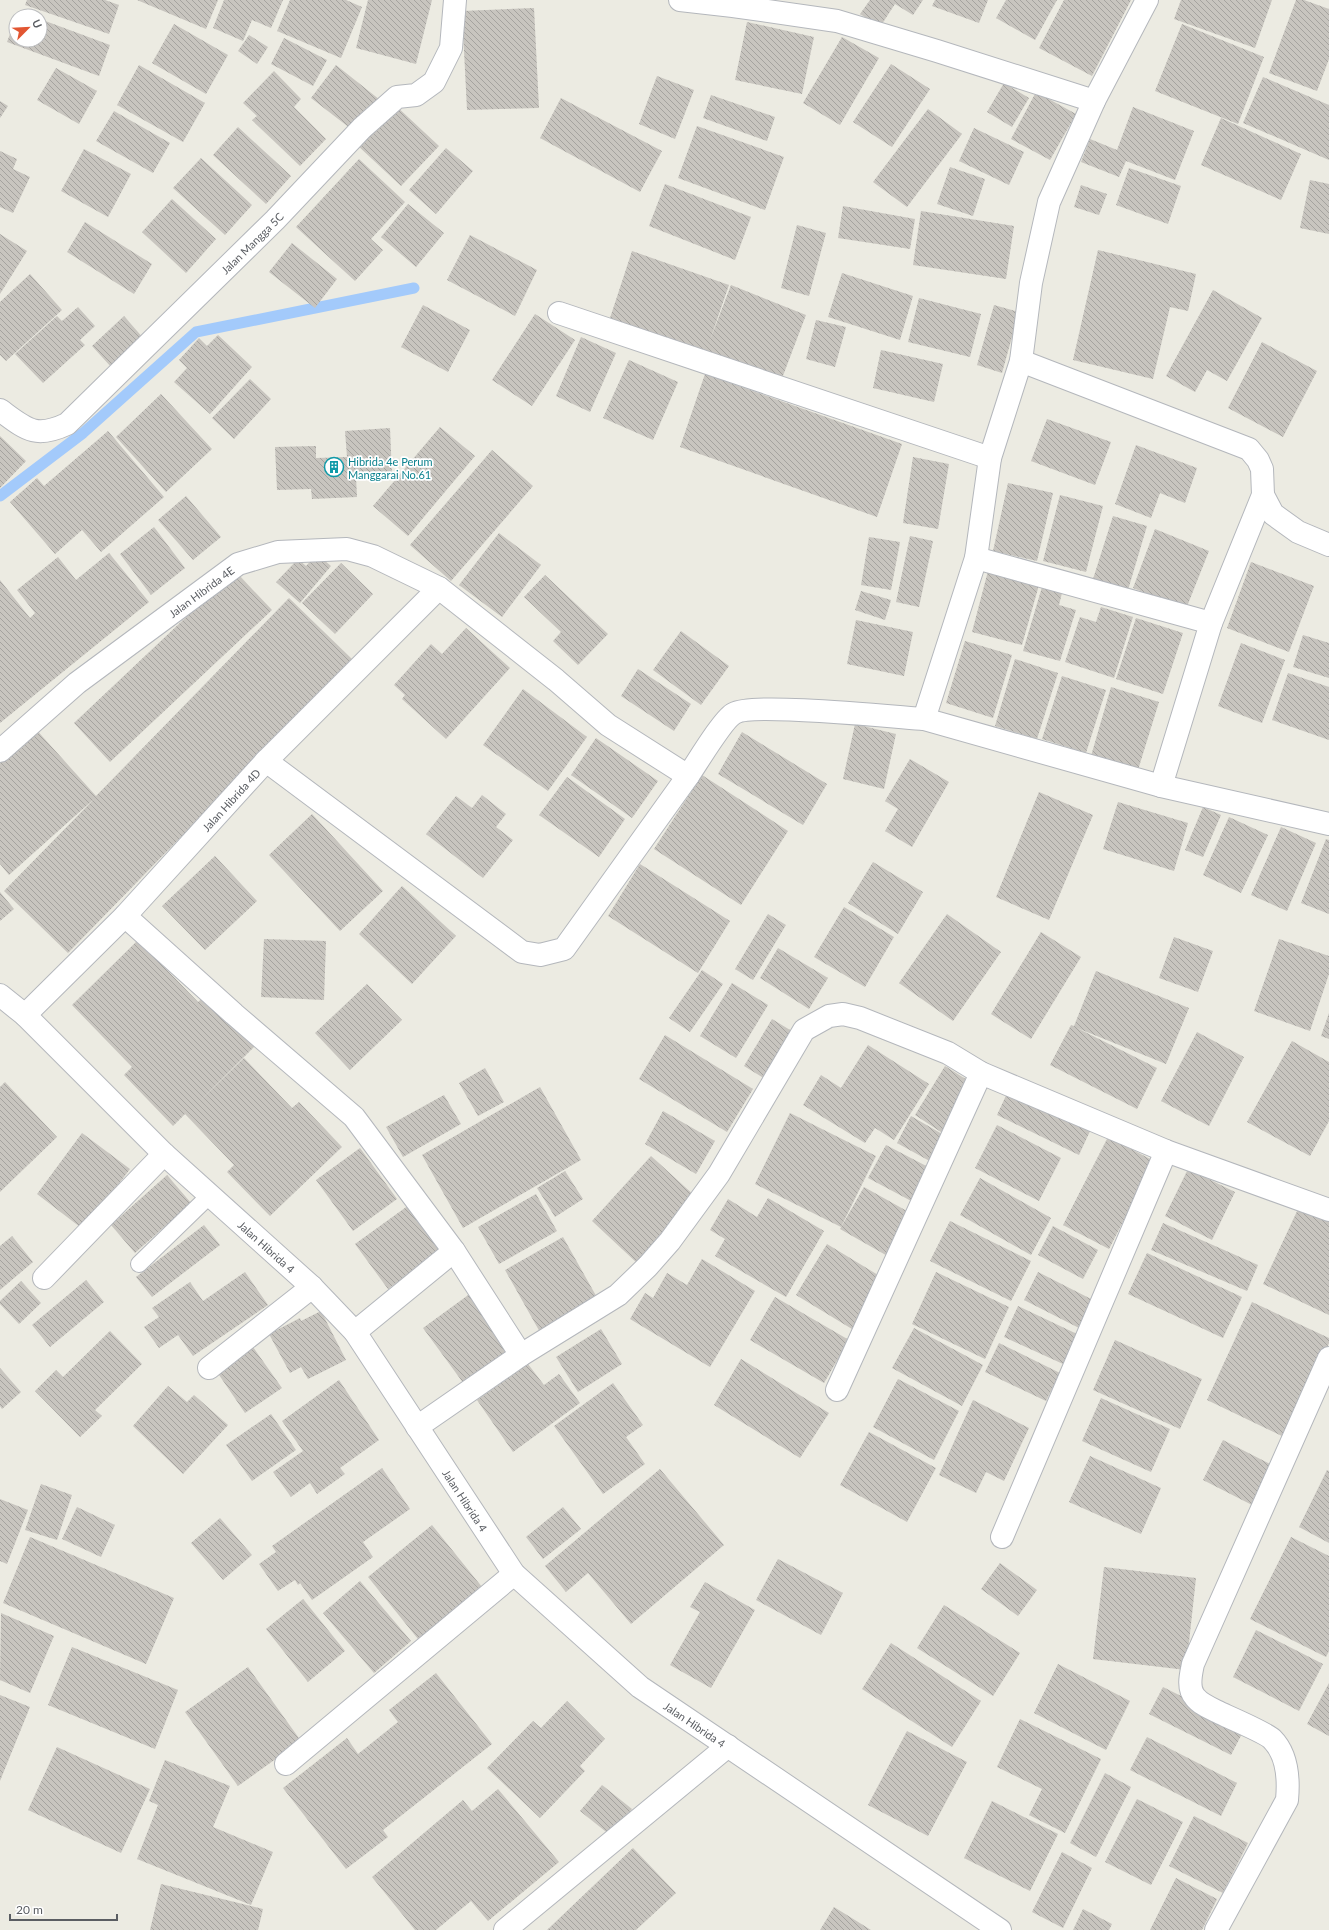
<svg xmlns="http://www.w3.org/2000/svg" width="1329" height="1930" viewBox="0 0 1329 1930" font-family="Lato,sans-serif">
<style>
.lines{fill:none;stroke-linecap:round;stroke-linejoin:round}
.stream{stroke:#a3cafb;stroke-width:11}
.building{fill:url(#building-back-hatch)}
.lane-casing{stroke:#b4b7bc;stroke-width:18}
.street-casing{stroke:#b4b7bc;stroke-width:24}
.lane{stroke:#fff;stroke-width:16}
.street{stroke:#fff;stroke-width:22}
.labels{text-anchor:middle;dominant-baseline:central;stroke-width:3.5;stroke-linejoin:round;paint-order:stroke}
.street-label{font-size:11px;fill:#5a5d62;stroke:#fff}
.culture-label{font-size:11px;fill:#0d838f;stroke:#fff;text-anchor:start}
</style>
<defs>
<pattern id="building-back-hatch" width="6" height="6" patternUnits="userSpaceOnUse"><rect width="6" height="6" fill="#c8c5bf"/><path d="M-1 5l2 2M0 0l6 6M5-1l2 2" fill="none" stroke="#a5a39f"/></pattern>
</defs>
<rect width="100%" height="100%" fill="#ecebe2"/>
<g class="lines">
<!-- stream -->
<path class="stream" d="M0,496L83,433L196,332L414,288"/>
</g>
<!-- building -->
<path class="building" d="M27,0H105L119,5L109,34L25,5Z
M137,0H218L206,29Z
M224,0H283L271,28L252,20L243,41L213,28Z
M290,0H346L362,7L341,58L277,31Z
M368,0H432L416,64L356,48Z
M870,0H923L913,15L895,4L880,27L860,14Z
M935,0H988L979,23L932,6Z
M1006,0H1057L1035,40L996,18Z
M1064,0H1131L1092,76L1039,48Z
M1181,0H1272L1255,48L1174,19Z
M1296,0H1304L1329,9V59L1317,91L1269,73Z
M534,8L539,108L467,110L462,11Z
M18,11L30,16H17Z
M16,18V40H40V19L110,45L99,76L7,42Z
M747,22L814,37L802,94L735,80Z
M174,24L228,55L206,94L152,63Z
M1182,24L1264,57L1238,124L1155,91Z
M249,35L268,47L257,64L238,51Z
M842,37L879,58L840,125L803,103Z
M284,38L327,60L313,86L271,64Z
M891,64L930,89L892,147L853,122Z
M139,65L205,103L183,142L117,105Z
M336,65L380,100L355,132L311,98Z
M56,68L97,91L79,124L37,100Z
M274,71L301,99L294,107L326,139L300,166L252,120L257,116L243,103Z
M657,76L694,90L675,139L639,124Z
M1263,77L1329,105V160L1243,123Z
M1004,83L1029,98L1012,127L987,112Z
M1036,92L1076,114L1050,160L1011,139Z
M711,95L775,117L767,141L703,118Z
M561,98L662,151L640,192L540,138Z
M0,101L8,106L0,118Z
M394,104L439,146L401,186L356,144Z
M1133,107L1194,131L1175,180L1126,161L1119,177L1081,162L1090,139L1117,150Z
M928,109L962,134L907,207L873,182Z
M114,111L170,143L153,173L96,141Z
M1221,118L1301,154L1281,200L1201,165Z
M697,126L784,157L765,210L678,178Z
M238,127L291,176L266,204L213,155Z
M974,128L1024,152L1009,185L959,161Z
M446,148L473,171L436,214L409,190Z
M84,149L131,174L108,217L61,191Z
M0,151L17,159L13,169L30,177L13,213L0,207Z
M201,158L252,205L225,235L173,188Z
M359,159L405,202L371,239L383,250L355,281L296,227Z
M950,167L985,179L973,216L937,204Z
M1129,168L1181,186L1168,224L1116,205Z
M1310,180L1329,184V234L1300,228Z
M665,184L751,217L735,260L649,226Z
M1081,185L1107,194L1099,215L1074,207Z
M172,199L216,239L186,273L142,232Z
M408,204L444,233L416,267L381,237Z
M843,206L915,219L910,249L838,238Z
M921,211L1014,226L1006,279L913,265Z
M85,222L152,264L134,294L67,252Z
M797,225L826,233L809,296L781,288Z
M0,234L27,251L0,294Z
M470,235L537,270L515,316L447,280Z
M292,243L337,279L315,308L269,272Z
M1098,250L1196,274L1188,311L1170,307L1153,379L1073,360Z
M632,251L729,285L710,340L731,285L806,315L781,381L610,318Z
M842,273L913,296L900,340L828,317Z
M30,274L62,310L6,361L0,355V302Z
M1213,290L1262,318L1227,381L1207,370L1195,392L1166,376Z
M919,298L981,314L970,357L908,342Z
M423,305L470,330L448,372L401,347Z
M994,305L1019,312L1002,373L977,365Z
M78,307L95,326L80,340L85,345L43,383L15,354L57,316L62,321Z
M535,314L575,340L532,406L492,380Z
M124,316L144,339L112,368L92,346Z
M816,320L846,327L835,367L806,359Z
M218,335L252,367L210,414L174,382L187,368L179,360L199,338L207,346Z
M581,337L616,353L590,412L556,396Z
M1262,342L1317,371L1283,437L1228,408Z
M881,350L943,364L934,402L873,388Z
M629,360L678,382L653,440L603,418Z
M705,374L902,444L877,517L680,447Z
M250,379L271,399L234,439L212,418Z
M161,394L212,449L166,492L116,437Z
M1047,419L1111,442L1095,485L1031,461Z
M440,427L475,456L408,536L373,506Z
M390,428L392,475L356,477L357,497L312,499L311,489L277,490L275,447L316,446V458L347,457L345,431Z
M108,431L164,497L101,552L82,530L55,554L10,502L37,478L44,486Z
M0,436L26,461L0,488Z
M1136,445L1197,468L1185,503L1160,493L1151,518L1115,504Z
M492,450L533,486L451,581L410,545Z
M913,457L949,464L938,529L903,523Z
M1008,483L1053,493L1037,561L993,551Z
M1060,495L1103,506L1086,572L1043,561Z
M186,496L221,537L193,560L158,520Z
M1113,516L1147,526L1128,590L1093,579Z
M154,527L185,568L151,595L120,554Z
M1155,529L1209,551L1186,609L1133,588Z
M499,533L541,565L502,617L459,585Z
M910,536L933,541L919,607L896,602Z
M869,537L900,542L891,590L861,585Z
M109,553L149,602L0,723V580L30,618L35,613L17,590L58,557L76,580Z
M317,554L331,566L300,603L276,582L298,559L306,566Z
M1251,562L1314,586L1289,652L1227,628Z
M341,563L373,594L335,634L302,603Z
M235,571L272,610L110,762L74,723Z
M988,571L1039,585L1022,645L972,632Z
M545,575L608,634L578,665L553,641L561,632L524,597Z
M1042,587L1062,593L1059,605L1076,610L1060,661L1023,651Z
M861,591L891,600L885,620L855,610Z
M289,598L353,660L68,953L4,891L94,799L9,875L0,864V756L33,726L96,796Z
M1101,607L1133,617L1114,678L1065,662L1080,617L1096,622Z
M1136,618L1183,633L1163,694L1116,679Z
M856,620L913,632L904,676L847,664Z
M466,628L510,668L446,739L402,699L405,695L394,685L431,644L442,654Z
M681,631L729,666L701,705L653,670Z
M1303,635L1329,643V678L1293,667Z
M965,641L1012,655L993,718L946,703Z
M1241,643L1285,660L1262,723L1218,706Z
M1015,659L1058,673L1037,739L995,726Z
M638,669L691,704L674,731L621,696Z
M1288,673L1329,687V740L1272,720Z
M1062,676L1106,690L1086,753L1042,739Z
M1111,687L1159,702L1138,770L1091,756Z
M523,689L587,737L548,791L483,745Z
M855,724L896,734L884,789L843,779Z
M742,732L827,784L803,825L718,774Z
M596,738L658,781L632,818L571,775Z
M910,759L949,782L912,847L885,831L898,809L885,801Z
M702,775L788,831L741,905L654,849Z
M567,777L625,819L599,857L539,815Z
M1039,792L1093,815L1049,920L996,897Z
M482,795L506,814L496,827L513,840L483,878L426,834L456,796L472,808Z
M1118,802L1188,823L1174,871L1103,849Z
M1203,807L1221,815L1203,857L1185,850Z
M312,814L383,891L340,931L269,855Z
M1229,817L1268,835L1241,893L1203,875Z
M1281,827L1316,843L1287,911L1251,895Z
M1326,839L1329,840V914L1301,903Z
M215,856L257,901L205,950L162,906Z
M873,862L923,892L898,934L848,903Z
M640,864L730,921L698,973L608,916Z
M402,886L456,936L412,984L359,934Z
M0,892L14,909L0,921Z
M844,907L894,937L865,987L814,957Z
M768,914L786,925L753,980L735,969Z
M947,914L1001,952L953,1021L899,983Z
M1041,932L1081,957L1031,1039L991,1014Z
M1174,937L1213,951L1198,992L1159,978Z
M264,939L326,941L324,1000L261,997Z
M1279,939L1329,956V974L1310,1031L1254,1011Z
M138,940L198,1002L206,995L255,1046L199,1102L244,1058L292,1108L299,1102L342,1147L270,1216L227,1172L234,1165L185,1114L173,1126L124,1075L132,1067L72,1005Z
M778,948L828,978L809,1009L760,978Z
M702,970L723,984L690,1032L669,1018Z
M1096,971L1189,1008L1166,1064L1077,1028L1157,1068L1137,1109L1050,1065L1071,1025L1074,1026Z
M732,983L768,1005L736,1058L700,1036Z
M367,984L402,1020L350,1070L315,1033Z
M1329,1013V1039L1321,1036Z
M772,1019L795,1033L767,1080L744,1066Z
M1197,1032L1244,1057L1209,1126L1161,1101Z
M665,1035L753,1089L727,1132L639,1079Z
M1292,1041L1329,1062V1121L1310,1156L1247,1122Z
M868,1045L929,1084L894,1140L875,1128L865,1143L803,1105L821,1075L841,1088Z
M945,1066L975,1085L944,1134L915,1115Z
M485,1068L504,1102L478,1116L459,1083Z
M5,1082L57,1137L0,1192V1087Z
M540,1087L581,1160L463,1228L422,1155Z
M1009,1089L1091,1129L1079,1155L997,1115Z
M444,1095L461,1124L403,1157L386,1127Z
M663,1111L715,1141L696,1174L645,1144Z
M790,1113L876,1156L841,1227L755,1184Z
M911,1116L949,1138L935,1164L897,1143Z
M997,1125L1061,1158L1039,1201L975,1168Z
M82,1133L130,1169L84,1230L37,1194Z
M1108,1137L1154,1161L1109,1249L1063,1225Z
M886,1145L932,1169L915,1203L868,1178Z
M360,1148L397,1199L353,1231L316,1180Z
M651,1156L696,1197L637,1263L592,1221Z
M1188,1169L1235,1192L1212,1240L1165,1216Z
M565,1171L583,1199L555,1217L537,1188Z
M167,1175L191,1203L135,1253L111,1225Z
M980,1178L1051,1218L1031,1255L960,1215Z
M864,1187L914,1215L891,1258L840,1229Z
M536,1194L557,1231L499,1264L478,1227Z
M768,1198L824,1231L786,1297L715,1256L725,1239L710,1230L728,1199L757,1217Z
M409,1205L442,1250L388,1289L355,1244Z
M1299,1207L1329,1221V1315L1263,1284Z
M950,1221L1031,1261L1011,1301L930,1261Z
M1163,1223L1258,1265L1247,1291L1151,1250Z
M204,1225L220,1245L152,1297L136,1277Z
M1053,1226L1098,1250L1083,1279L1038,1255Z
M12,1236L33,1262L0,1290V1246Z
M563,1237L599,1301L541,1334L505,1270Z
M827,1244L883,1278L852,1329L796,1295Z
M1147,1253L1242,1297L1223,1338L1128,1294Z
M702,1259L755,1291L710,1367L630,1319L645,1293L653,1298L667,1273L687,1285Z
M245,1272L268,1305L193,1356L178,1335L159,1348L144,1327L159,1317L152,1308L190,1282L203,1301Z
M936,1272L1009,1307L985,1359L912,1324Z
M1038,1272L1093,1300L1079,1328L1024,1300Z
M86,1280L104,1302L50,1347L32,1325Z
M21,1281L41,1303L19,1324L0,1304V1301Z
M471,1293L512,1349L464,1384L423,1328Z
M775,1297L849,1340L824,1383L750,1340Z
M1252,1302L1329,1338V1343L1286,1438L1207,1400Z
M1018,1306L1077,1334L1063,1364L1004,1337Z
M321,1311L346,1360L308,1379L301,1367L290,1373L269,1334L300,1318L301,1321Z
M914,1328L983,1365L962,1406L892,1368Z
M601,1329L622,1364L578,1392L556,1357Z
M110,1331L142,1364L95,1410L102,1416L80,1437L35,1391L56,1370L63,1377Z
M1115,1340L1202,1379L1180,1429L1093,1390Z
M999,1343L1060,1373L1046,1401L985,1372Z
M253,1347L282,1388L245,1413L217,1372Z
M741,1359L829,1413L800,1458L714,1405Z
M528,1364L544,1385L559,1374L580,1403L513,1452L477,1400Z
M0,1368L21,1392L2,1409L0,1406Z
M898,1379L959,1411L934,1460L873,1427Z
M339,1380L379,1440L340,1468L345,1474L317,1494L310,1483L291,1497L273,1472L303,1451L282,1421Z
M613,1383L643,1425L626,1437L645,1464L603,1494L554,1426Z
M168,1386L187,1402L194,1395L228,1425L183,1474L133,1426Z
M1101,1398L1170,1429L1151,1472L1082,1441Z
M973,1400L1029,1428L1004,1481L986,1472L976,1493L939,1475Z
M271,1414L296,1450L252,1481L226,1445Z
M869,1432L936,1468L907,1522L840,1485Z
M1223,1440L1274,1466L1254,1506L1203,1480Z
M1090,1456L1161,1488L1141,1534L1069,1502Z
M382,1468L410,1509L363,1542L373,1557L312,1600L300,1583L298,1585L295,1580L278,1591L259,1564L276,1552L272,1546Z
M660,1469L724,1545L631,1624L588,1573L566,1592L545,1566Z
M1327,1470L1329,1471V1543L1299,1527Z
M41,1484L72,1495L57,1540L25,1530Z
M0,1499L28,1510L7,1564L0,1561Z
M77,1507L115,1525L101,1557L62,1539Z
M563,1507L581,1529L543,1559L526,1537Z
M220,1518L252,1555L223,1580L191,1543Z
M432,1525L482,1587L418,1639L368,1577Z
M30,1537L174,1598L146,1664L3,1603Z
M1291,1537L1329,1556V1651L1326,1657L1250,1619Z
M778,1559L843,1593L821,1635L756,1600Z
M1000,1563L1037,1590L1018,1616L981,1589Z
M1104,1567L1196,1578L1186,1670L1093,1659Z
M360,1581L411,1641L374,1673L323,1613Z
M705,1582L755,1610L711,1688L670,1665L700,1612L690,1607Z
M303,1599L345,1651L308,1682L266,1629Z
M944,1605L1020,1653L993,1696L917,1648Z
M1,1613L54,1636L30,1693L0,1680Z
M1256,1630L1323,1664L1299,1711L1233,1677Z
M891,1643L981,1701L952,1747L862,1689Z
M72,1647L178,1690L155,1749L48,1705Z
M1058,1664L1130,1701L1106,1750L1034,1713Z
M248,1667L301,1741L238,1786L185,1712Z
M436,1673L492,1744L383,1830L388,1837L346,1869L283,1788L347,1738L358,1754L398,1722L389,1710Z
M1329,1683V1736L1307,1724Z
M1163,1687L1245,1728L1231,1755L1149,1714Z
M0,1695L30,1707L0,1781Z
M567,1701L605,1739L580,1766L585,1771L540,1818L487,1768L533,1721L541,1728Z
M1020,1719L1101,1759L1065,1833L1029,1815L1042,1789L997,1767Z
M907,1731L967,1762L928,1836L868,1805Z
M1147,1737L1237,1783L1221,1816L1130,1770Z
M57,1747L150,1789L121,1853L28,1810Z
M165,1760L230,1786L213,1827L273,1852L251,1905L137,1859L158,1805L149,1801Z
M1105,1773L1131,1787L1096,1857L1070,1843Z
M602,1785L632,1809L610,1835L580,1811Z
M498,1789L559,1862L488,1921L471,1901L436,1930H415L372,1877L463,1800L472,1811Z
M1137,1799L1183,1822L1151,1885L1105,1862Z
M992,1801L1058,1834L1030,1891L964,1858Z
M1194,1816L1248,1843L1223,1893L1169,1866Z
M633,1848L676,1893L636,1930H547Z
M1062,1852L1092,1868L1063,1928L1032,1912Z
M1176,1878L1217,1899L1202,1930H1150Z
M161,1884L263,1909L258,1930H150Z
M834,1907L871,1930H820Z
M1083,1909L1112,1924L1109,1930H1073Z"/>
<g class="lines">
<defs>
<path id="lane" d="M139,1264L209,1196"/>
<g id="street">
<path d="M680,0L733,6L837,21L937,51L1094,101"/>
<path d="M559,313L990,458"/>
<path d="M1021,361L1249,449L1258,460L1262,469L1263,495L1211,623L1161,786"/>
<path id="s1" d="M0,410C26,429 35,439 67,424L275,220L362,128L397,97L416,95L434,82L451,48L455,0"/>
<path d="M1263,495L1273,514L1298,532L1329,545"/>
<path d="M976,558L1211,623"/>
<path d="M924,719L1161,786L1329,824"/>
<path id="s2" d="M0,751L77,683L238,564L278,552L347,549L373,556L439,588L556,680L608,725L688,776C697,763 722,721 733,714C749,702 895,717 924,719L976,558L990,458L1021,361L1031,283L1049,202L1094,101L1147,0"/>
<path d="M266,761L522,952L540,955L564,949L688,776"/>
<path d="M125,916L234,1014L354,1117L454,1251L521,1355"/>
<path id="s3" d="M0,995L25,1015L164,1154L312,1287L355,1332L514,1574L640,1687L1000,1930"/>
<path id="s4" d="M25,1015L125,916L266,761L439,588"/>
<path d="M44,1278L164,1154"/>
<path d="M355,1332L454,1251"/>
<path d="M209,1368L312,1287"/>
<path d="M837,1390L981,1073"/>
<path d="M417,1427L521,1355L618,1295L648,1266L670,1241L719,1174L804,1030L829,1016L843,1014L860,1018L948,1053L981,1073L1166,1151L1329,1210"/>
<path d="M1002,1537L1166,1151"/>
<path d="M286,1764L514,1574"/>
<path d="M505,1930L728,1746"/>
<path d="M1216,1930L1287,1800C1289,1779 1288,1755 1272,1739C1266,1733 1231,1718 1220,1713C1212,1709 1200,1704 1195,1697C1187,1688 1191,1674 1193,1664L1329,1358"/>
</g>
</defs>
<!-- lane casing -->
<use href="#lane" class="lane-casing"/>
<!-- street casing -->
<use href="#street" class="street-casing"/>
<!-- lane -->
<use href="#lane" class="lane"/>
<!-- street -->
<use href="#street" class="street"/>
</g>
<!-- icons -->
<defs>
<symbol id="building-ring" viewBox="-11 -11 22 22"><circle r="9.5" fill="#fff" stroke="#0f9aa8" stroke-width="1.5"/><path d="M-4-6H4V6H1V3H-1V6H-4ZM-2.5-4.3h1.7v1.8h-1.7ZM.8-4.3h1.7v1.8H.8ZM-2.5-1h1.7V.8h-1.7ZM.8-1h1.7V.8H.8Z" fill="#0f9aa8"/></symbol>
</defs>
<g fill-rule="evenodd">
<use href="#building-ring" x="323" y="456" width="22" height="22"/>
</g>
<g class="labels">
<!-- street labels -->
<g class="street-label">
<text stroke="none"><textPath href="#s1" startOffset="333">Jalan Mangga 5C</textPath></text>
<text stroke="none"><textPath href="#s2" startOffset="257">Jalan Hibrida 4E</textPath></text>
<text stroke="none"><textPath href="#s4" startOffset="298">Jalan Hibrida 4D</textPath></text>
<text stroke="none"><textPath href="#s3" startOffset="367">Jalan Hibrida 4</textPath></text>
<text stroke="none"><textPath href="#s3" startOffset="691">Jalan Hibrida 4</textPath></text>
<text stroke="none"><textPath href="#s3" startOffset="1015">Jalan Hibrida 4</textPath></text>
</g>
<!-- culture labels -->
<g class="culture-label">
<text x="348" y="461">Hibrida 4e Perum<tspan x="348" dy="13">Manggarai No.61</tspan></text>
</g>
</g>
<!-- north arrow -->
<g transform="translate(28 28) rotate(66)"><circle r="19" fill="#ffffff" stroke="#bdbec0"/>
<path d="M0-3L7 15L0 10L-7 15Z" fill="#e25632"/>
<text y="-6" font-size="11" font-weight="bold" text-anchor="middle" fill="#5a5d62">U</text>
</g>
<!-- scale -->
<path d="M10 1914v6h107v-6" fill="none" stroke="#5a5d62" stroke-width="2"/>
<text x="16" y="1914" font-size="12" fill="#5a5d62" stroke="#ffffff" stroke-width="3" paint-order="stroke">20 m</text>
</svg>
